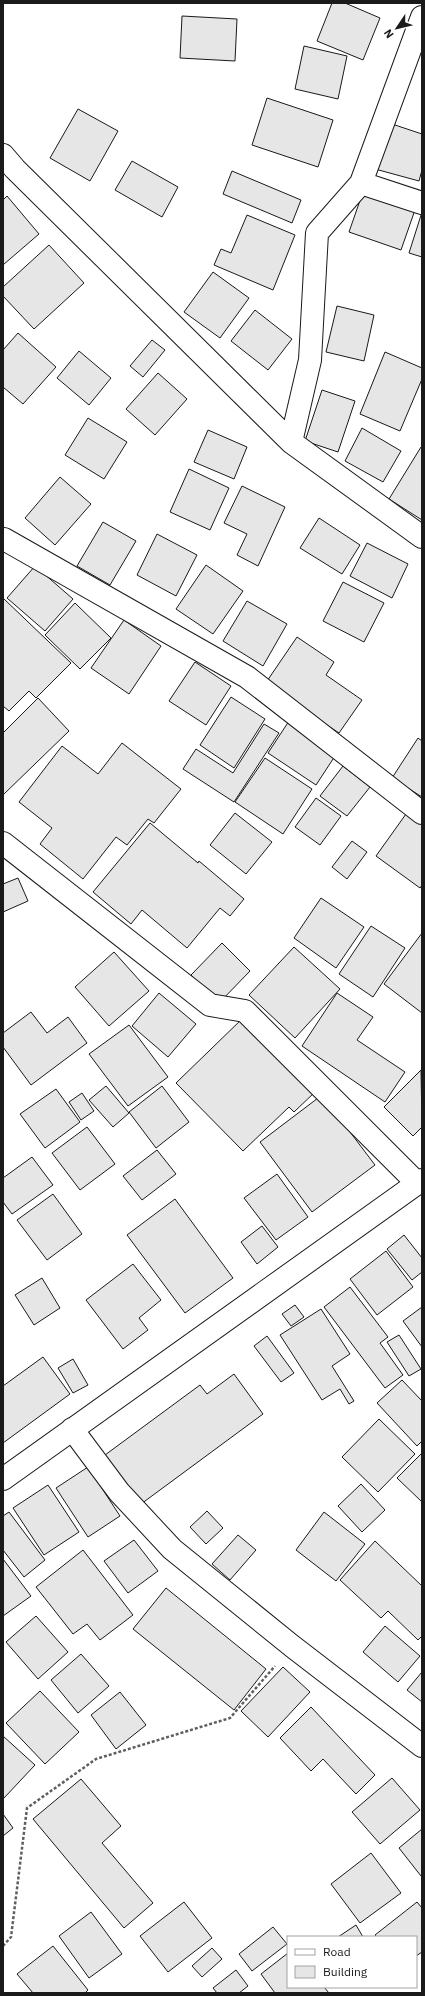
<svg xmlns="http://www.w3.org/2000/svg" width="425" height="1996" viewBox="0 0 425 1996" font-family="'IBM Plex Sans',sans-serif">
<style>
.building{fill:#e6e6e6;stroke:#1a1a1a}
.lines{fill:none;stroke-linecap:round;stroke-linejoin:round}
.minor-casing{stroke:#1a1a1a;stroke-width:24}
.path{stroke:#5f5f5f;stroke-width:2.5;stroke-dasharray:3 2;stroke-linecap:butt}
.minor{stroke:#fff;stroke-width:22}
</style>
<rect width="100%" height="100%" fill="#fff"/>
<!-- building -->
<path class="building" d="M332,3H345L380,18L363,60L317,41Z
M182,16L237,19L235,61L180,58Z
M304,46L347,56L338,99L295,89Z
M267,98L333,120L318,167L252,145Z
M78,109L118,131L90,181L50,158Z
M389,123L422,134V170L419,181L375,169Z
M132,161L178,187L162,217L115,190Z
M232,171L301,200L292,223L223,194Z
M364,189L416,207L401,250L349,232Z
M7,196L39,234L3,265V200Z
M422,212V257L409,253Z
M247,215L295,235L273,290L214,265L221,249L231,253Z
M49,245L84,283L34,329L3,296V287Z
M213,272L249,298L220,338L184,312Z
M337,306L374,315L364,361L326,352Z
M255,310L292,339L268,370L231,341Z
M18,333L56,367L23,404L3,387V350Z
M152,340L165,350L143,377L130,366Z
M79,351L111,378L89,405L57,378Z
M385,352L422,368V379L400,431L360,414Z
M158,373L187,399L155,435L126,409Z
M322,390L355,401L338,452L305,441Z
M88,418L127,442L104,479L65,455Z
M362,428L401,451L383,482L345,461Z
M208,430L247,447L234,479L194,462Z
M421,447H422V520L389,499Z
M189,469L229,488L210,530L170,512Z
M60,477L91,504L55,545L25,518Z
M242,486L285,507L258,566L237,555L247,534L224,523Z
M319,518L360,545L342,574L300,548Z
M103,522L136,541L110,585L77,566Z
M157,534L197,555L176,596L137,575Z
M367,543L408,564L392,598L350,576Z
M206,565L243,591L213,634L176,609Z
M35,566L73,599L45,631L7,598Z
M343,582L384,603L364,642L323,621Z
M3,598L71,663L36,698L29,691L9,711L3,706Z
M247,601L287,624L263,666L223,641Z
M75,603L111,638L80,669L45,635Z
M124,620L161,646L129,694L91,668Z
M297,637L334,662L326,675L362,700L339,733L265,684Z
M195,662L231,686L206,725L169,701Z
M231,697L265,719L234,768L200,745Z
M38,698L69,731L3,795V733Z
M289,721L337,753L316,785L268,753Z
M264,724L279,733L234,802L183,769L196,749L233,773Z
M418,738L422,741V797L392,778Z
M122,743L181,789L154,823L148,819L127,845L116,837L83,879L40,844L52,828L19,802L62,746L98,774Z
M265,758L312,789L283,834L235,802Z
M343,766L370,787L347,816L320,796Z
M316,798L341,816L320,845L295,827Z
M235,813L272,842L246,874L210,845Z
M406,814L422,825V885L420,888L376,856Z
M150,823L198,863L199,861L244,899L230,916L220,908L187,948L142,910L131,924L93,892Z
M352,841L367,852L347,879L332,867Z
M18,878L28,901L3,912V884Z
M321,898L364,927L336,968L294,938Z
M371,926L405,948L373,997L339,974Z
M422,933V1013L384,984Z
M222,943L250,971L219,1003L191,975Z
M294,947L340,989L295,1038L249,995Z
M114,952L149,991L109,1026L75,987Z
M159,993L196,1024L168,1057L132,1026Z
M337,993L373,1017L357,1040L405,1072L385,1102L302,1046Z
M31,1012L47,1033L68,1017L87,1043L31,1085L3,1047V1033Z
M244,1017L316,1091L294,1112L289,1107L243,1151L176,1083Z
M129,1025L168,1077L128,1106L89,1054Z
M421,1070L422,1127L413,1136L384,1107Z
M106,1086L129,1113L113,1127L89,1100Z
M162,1086L189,1122L156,1148L129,1112Z
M56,1089L80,1122L45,1148L20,1114Z
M82,1093L94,1111L81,1120L69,1102Z
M322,1095L375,1165L312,1212L260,1142Z
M87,1127L115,1164L80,1190L52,1153Z
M157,1150L176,1174L142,1200L123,1176Z
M32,1157L53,1185L12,1214L3,1202V1178Z
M277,1174L308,1217L276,1240L244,1198Z
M53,1194L82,1234L47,1260L17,1220Z
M175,1199L233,1278L185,1313L127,1235Z
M262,1226L278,1247L257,1264L241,1242Z
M404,1235L422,1258V1272L412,1280L387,1249Z
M386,1251L413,1287L377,1315L350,1279Z
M133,1264L161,1300L139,1318L148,1330L123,1349L86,1300Z
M42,1278L60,1308L34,1325L15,1295Z
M350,1287L388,1337L380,1343L403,1375L385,1388L324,1307Z
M295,1305L304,1317L291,1326L282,1314Z
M422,1307V1347L403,1321Z
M321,1309L350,1354L332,1366L354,1401L349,1404L340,1389L322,1400L280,1335Z
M399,1335L421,1369L409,1376L387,1342Z
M267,1336L294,1373L281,1382L254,1346Z
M43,1357L70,1394L3,1443V1386Z
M73,1359L88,1385L73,1393L58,1368Z
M234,1374L263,1414L141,1504L105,1455L200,1385L207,1394Z
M402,1380L422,1401V1441L417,1446L377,1403Z
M379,1419L415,1454L378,1492L342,1457Z
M422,1453V1502L397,1478Z
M88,1467L120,1516L88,1537L56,1488Z
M361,1484L385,1510L362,1532L338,1506Z
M48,1485L79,1532L44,1555L13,1508Z
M207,1511L223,1528L206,1544L190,1527Z
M9,1512L45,1560L24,1577L3,1550V1516Z
M324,1512L365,1544L336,1581L296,1550Z
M238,1535L256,1550L230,1580L212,1564Z
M134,1540L158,1571L128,1593L104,1561Z
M375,1541L422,1586V1636L418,1640L388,1611L381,1618L340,1580Z
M83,1550L133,1615L100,1640L87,1624L73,1634L36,1587Z
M3,1559L31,1596L3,1616Z
M166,1588L266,1669L234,1710L133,1629Z
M36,1616L68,1652L38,1679L6,1642Z
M385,1626L420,1656L398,1682L363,1652Z
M81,1654L109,1686L78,1713L51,1680Z
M283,1667L310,1692L268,1737L241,1711Z
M422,1672V1702L407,1690Z
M40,1691L79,1732L45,1764L6,1723Z
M120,1692L146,1725L116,1749L91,1715Z
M311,1707L375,1775L356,1794L323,1759L311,1771L280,1738Z
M3,1736L35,1765L4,1798L3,1797Z
M392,1778L420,1810L380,1844L352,1812Z
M81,1779L121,1826L102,1843L153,1903L124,1928L33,1819Z
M3,1814L13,1828L3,1836Z
M422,1829V1875L421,1876L399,1848Z
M371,1853L401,1893L360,1923L331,1884Z
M184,1902L212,1938L168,1972L140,1936Z
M417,1902L422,1908V1952L416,1956V1937H377L375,1935Z
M91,1912L122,1954L89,1978L59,1936Z
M356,1925L363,1937H338Z
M273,1927L287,1944L252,1971L239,1954Z
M53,1946L88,1990L85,1993H33L17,1974Z
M212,1948L222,1959L202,1977L192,1966Z
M288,1953V1987H324L329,1993H275L261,1974Z
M236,1970L248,1986L239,1993H217L213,1988Z"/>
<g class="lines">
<defs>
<path id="minor" d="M3,155L15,169L291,442L422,537
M361,183L422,203
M291,442L310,360L317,233L361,183L422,17
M4,539L247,677L422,813
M3,843L210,1005L245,1011L417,1183
M72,1429L119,1492L172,1549L292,1646L422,1746
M3,1479L422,1180"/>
</defs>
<!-- minor casing -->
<use href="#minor" class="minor-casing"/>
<!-- path -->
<path class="path" d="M3,1946L11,1937L27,1808L96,1759L230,1718L275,1666"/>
<!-- minor -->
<use href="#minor" class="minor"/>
</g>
<!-- border -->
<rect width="425" height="1996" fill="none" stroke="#1a1a1a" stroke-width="8"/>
<!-- legend -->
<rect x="287" y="1936" width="130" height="52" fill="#ffffff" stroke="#a3a3a3"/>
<rect x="295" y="1949" width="20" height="6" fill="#ffffff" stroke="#a3a3a3"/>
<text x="323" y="1956" font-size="12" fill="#1a1a1a">Road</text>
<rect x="295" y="1966" width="20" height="12" fill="#e6e6e6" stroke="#a3a3a3"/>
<text x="323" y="1976" font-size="12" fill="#1a1a1a">Building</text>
<!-- north arrow -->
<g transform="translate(397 28) rotate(235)" stroke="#ffffff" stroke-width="3" paint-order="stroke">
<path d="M0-3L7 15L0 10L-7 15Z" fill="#1a1a1a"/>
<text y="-6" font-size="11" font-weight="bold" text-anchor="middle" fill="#1a1a1a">N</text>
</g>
</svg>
